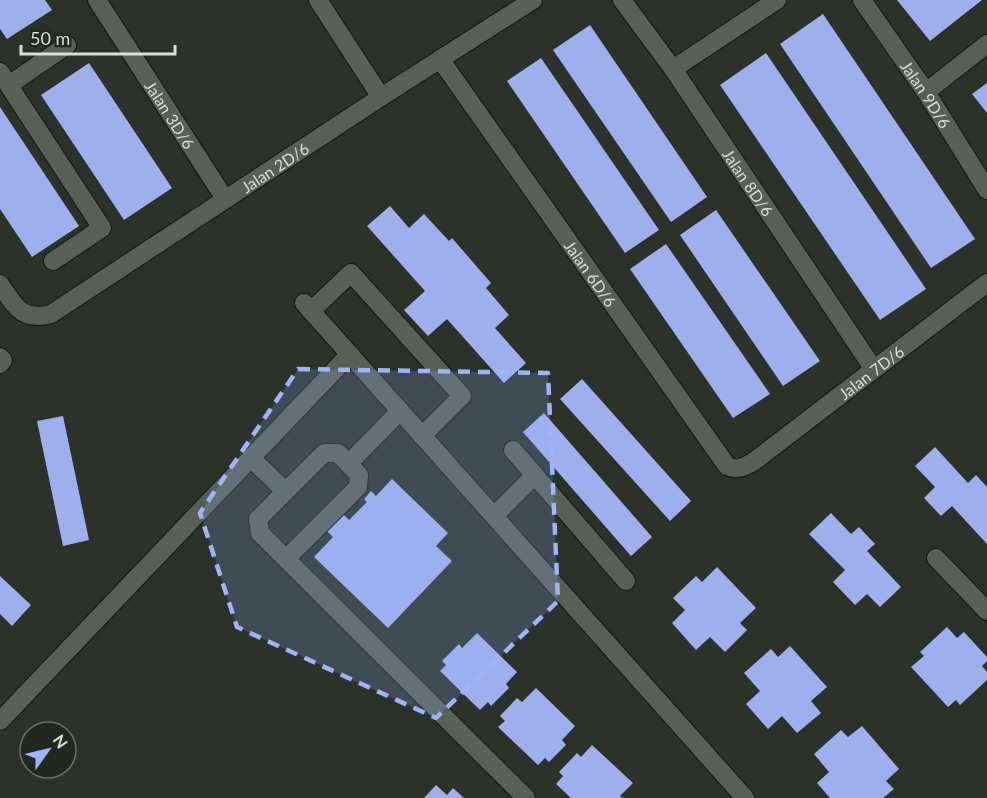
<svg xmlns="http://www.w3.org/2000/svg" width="987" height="798" viewBox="0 0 987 798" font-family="Lato,sans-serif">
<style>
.building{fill:#9db0ed}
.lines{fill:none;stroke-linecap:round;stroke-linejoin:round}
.minor-casing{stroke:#121912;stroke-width:20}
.minor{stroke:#576056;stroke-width:18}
.marked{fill:#9db4fd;fill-opacity:0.2;stroke:#9db4fd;stroke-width:4.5;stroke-dasharray:12 8;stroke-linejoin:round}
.labels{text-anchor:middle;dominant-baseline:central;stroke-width:6;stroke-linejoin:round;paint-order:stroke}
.street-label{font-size:16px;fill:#d9ded8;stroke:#202820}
</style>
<rect width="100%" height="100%" fill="#2a3229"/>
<!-- building -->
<path class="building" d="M0,0H45L52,10L7,39L0,29Z
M897,0H982L930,41Z
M823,14L975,239L931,268L780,44Z
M590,25L707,197L671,222L553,50Z
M766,53L926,289L880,320L720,85Z
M541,58L659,230L625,253L507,81Z
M89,63L172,188L124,220L41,95Z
M987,83V113L972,94Z
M0,107L79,226L32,257L0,209Z
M390,206L409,228L424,214L449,241L452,238L491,283L486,288L509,315L495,328L526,363L504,383L447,319L428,336L404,310L425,291L367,226Z
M716,210L820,361L783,386L680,235Z
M666,244L770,394L733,418L630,269Z
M582,379L691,501L670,521L560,399Z
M544,413L652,537L631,556L523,432Z
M63,416L89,540L63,546L37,421Z
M935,447L968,483L976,475L987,487V544L952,506L941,516L924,498L935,487L915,466Z
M392,479L448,533L436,546L452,561L388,628L314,557L333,537L324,528L340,511L349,520L367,502L364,499L371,491L376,496Z
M831,513L851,534L859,527L875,544L867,551L901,587L880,607L867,594L855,605L833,582L845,570L809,534Z
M717,567L756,608L740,623L747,630L725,652L710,637L696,650L672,623L685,610L673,598L696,576L702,582Z
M0,576L31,605L12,626L0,614Z
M947,627L957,638L964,632L987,657V661L982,666L987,672V680L960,705L956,700L948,707L911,667L924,656L920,652Z
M477,633L517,672L506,684L509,688L491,706L488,702L480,710L440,671L446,665L442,661L459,644L462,648Z
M790,646L827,687L811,701L821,713L797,733L782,716L768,729L746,704L760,691L744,673L771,649L778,657Z
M536,688L575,726L562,740L566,745L549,762L545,758L538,765L498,727L505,721L500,716L517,698L522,702Z
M862,726L899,769L886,781L894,789L883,798H830L817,783L829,772L814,754L841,730L848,737Z
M592,745L633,783L620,796L623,798H571L556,784L563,776L559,772L577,753L581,757Z
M436,785L447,795L453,788L464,798H424Z"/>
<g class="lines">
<defs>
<g id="minor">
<path id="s1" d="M97,0L225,199"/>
<path d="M318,0L381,97"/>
<path id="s2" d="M622,0L673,69L873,368"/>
<path id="s3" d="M862,0L926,92L987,190"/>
<path id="s4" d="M440,59L727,466C736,471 744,467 753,462L987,283"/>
<path d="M673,69L777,0"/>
<path d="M0,72L102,228L53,261"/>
<path d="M9,85L67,45"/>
<path d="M926,92L987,44"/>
<path id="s5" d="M0,284C15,306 22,322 51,314L381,97L533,0"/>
<path d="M304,303L745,798"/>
<path d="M311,311L351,273L462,396L422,436"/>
<path d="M0,357L3,360L0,364"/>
<path d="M513,450L626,581"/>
<path d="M251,458L285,491"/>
<path d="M349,463L400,411"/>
<path d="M494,516L535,475"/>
<path d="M936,558L987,611"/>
<path d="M286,559L358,487L359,475L338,453H324L258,519L260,533L526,798"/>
<path d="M0,721L350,354"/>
</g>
</defs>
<!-- minor casing -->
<use href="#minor" class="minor-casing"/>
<!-- minor -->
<use href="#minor" class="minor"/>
</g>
<!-- marked area -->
<path class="marked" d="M298,369L548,373L558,601L436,718L237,627L200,513Z"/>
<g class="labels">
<!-- street labels -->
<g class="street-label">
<text stroke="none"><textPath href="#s3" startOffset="114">Jalan 9D/6</textPath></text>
<text stroke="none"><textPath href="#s1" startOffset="136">Jalan 3D/6</textPath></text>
<text stroke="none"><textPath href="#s5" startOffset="333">Jalan 2D/6</textPath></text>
<text stroke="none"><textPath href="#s2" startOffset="222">Jalan 8D/6</textPath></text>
<text stroke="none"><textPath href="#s4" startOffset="262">Jalan 6D/6</textPath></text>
<text stroke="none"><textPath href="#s4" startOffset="674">Jalan 7D/6</textPath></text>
</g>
</g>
<!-- north arrow -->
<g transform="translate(48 750) rotate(56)"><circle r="28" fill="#202820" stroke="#6a716a" stroke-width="1.5"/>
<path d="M0-4.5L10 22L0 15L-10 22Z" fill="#9db4fd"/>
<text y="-9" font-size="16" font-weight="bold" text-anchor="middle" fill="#d9ded8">N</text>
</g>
<!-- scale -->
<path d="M21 45v9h154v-9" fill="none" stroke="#d9ded8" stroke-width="3"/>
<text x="30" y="45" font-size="18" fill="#d9ded8" stroke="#202820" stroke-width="4.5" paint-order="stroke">50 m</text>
</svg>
